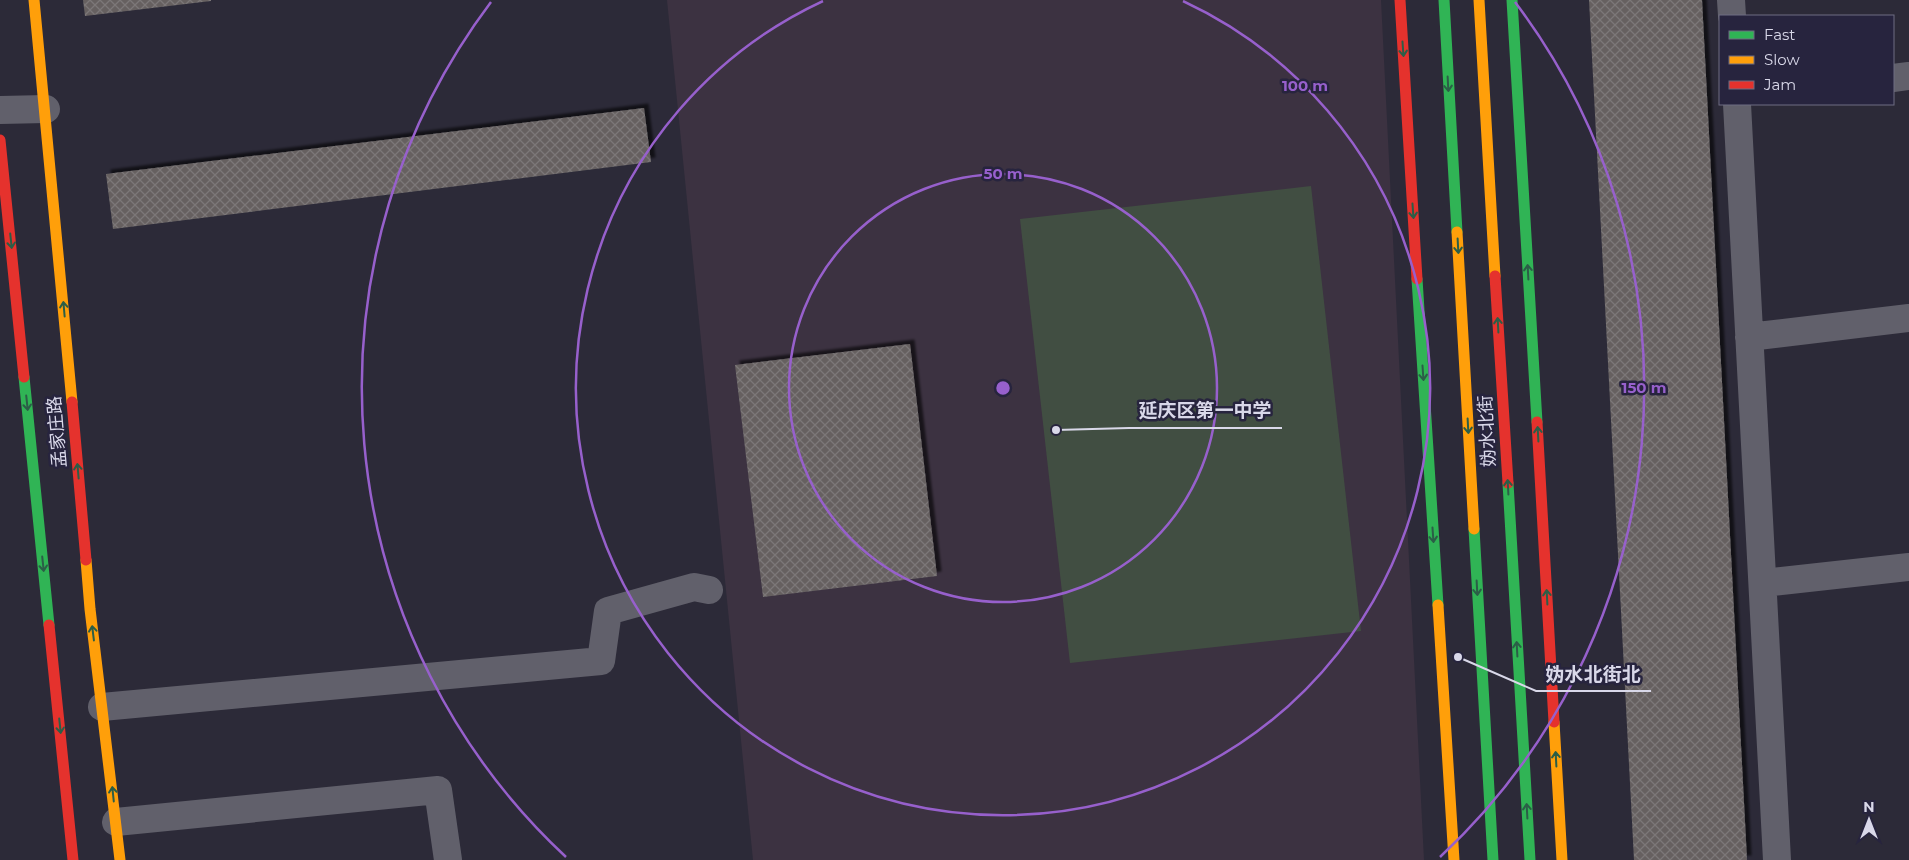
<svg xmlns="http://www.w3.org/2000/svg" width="1909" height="860" viewBox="0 0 1909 860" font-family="Montserrat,'Noto Sans SC',sans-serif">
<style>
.education{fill:#3c3241}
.park{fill:#414e42}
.building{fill:url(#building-cross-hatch);filter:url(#shadow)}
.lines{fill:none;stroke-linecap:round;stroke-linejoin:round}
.street{stroke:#61606b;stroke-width:28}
.fast{stroke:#30b455;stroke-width:11}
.slow{stroke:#ff9f0a;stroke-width:11}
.jam{stroke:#e5322d;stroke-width:11}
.oneway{stroke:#2b5e47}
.ring{fill:none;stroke:#9760cc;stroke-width:2.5}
.labels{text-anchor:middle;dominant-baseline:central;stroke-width:5;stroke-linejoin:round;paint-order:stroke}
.street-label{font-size:18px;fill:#d9d8e9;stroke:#27243e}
.centre{fill:#9760cc;stroke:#27243e;stroke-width:2.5}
.ring-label{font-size:15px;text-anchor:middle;font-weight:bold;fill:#9760cc;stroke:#27243e;stroke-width:5;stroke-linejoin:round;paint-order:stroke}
.leader{fill:none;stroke:#d9d8e9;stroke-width:2}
.callout-dot{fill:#d9d8e9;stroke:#27243e;stroke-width:2}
.callout-label{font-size:19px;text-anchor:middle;font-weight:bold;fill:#d9d8e9;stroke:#27243e;stroke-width:5;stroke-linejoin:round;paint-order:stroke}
</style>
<defs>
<pattern id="building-cross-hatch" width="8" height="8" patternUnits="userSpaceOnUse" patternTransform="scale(1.25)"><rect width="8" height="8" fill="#666161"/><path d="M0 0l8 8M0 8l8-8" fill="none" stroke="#7b7778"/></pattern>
<filter id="shadow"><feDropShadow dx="4.5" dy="-4.5" stdDeviation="1" flood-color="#0009"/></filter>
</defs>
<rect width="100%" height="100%" fill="#2c2a38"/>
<!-- education -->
<path class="education" d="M667,0H1381L1424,860H753Z"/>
<!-- park -->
<path class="park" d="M1311,186L1361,631L1070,663L1020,219Z"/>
<!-- building -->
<path class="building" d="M83,0H211V1L85,16Z
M1589,0H1702L1747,860H1634Z
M644,108L651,162L113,229L106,174Z
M910,344L937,576L763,597L735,365Z"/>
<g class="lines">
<!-- street -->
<path class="street" d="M1731,0L1732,16
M1893,78L1909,76
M1737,104L1777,860
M0,110L46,109
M1749,337L1909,318
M1763,583L1909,567
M102,707L601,661L608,611L694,587L709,590
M116,822L438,790L448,860"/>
<!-- fast -->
<path class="fast" d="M1444,0L1457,232
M1512,0L1537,422
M1417,279L1438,605
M24,377L49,625
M1508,483L1530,860
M1474,529L1493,860"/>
<!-- slow -->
<path class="slow" d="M34,0L72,402
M1479,0L1495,276
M1457,232L1474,529
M86,560L90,609L120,860
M1438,605L1454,860
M1554,722L1562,860"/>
<!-- jam -->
<path class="jam" d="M1400,0L1417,279
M0,140L24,377
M1495,276L1508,483
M72,402L86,560
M1537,422L1554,722
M49,625L73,860"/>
</g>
<!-- one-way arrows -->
<defs><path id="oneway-shaft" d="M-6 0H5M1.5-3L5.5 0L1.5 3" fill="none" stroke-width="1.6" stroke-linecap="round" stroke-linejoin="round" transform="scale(1.25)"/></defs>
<g class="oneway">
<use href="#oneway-shaft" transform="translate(1403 49) rotate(86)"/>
<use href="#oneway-shaft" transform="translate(1448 84) rotate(87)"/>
<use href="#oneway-shaft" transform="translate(1413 211) rotate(86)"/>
<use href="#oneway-shaft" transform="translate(11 241) rotate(84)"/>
<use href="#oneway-shaft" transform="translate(1458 246) rotate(87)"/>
<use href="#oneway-shaft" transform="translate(1528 272) rotate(-93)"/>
<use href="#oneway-shaft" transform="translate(64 309) rotate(-95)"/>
<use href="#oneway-shaft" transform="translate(1498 325) rotate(-93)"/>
<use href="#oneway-shaft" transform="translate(1423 373) rotate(86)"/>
<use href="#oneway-shaft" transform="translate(27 403) rotate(84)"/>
<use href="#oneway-shaft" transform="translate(1468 426) rotate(87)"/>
<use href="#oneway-shaft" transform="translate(1538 434) rotate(-93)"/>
<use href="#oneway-shaft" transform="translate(78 471) rotate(-95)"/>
<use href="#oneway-shaft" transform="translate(1508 487) rotate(-93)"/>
<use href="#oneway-shaft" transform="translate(1433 535) rotate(86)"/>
<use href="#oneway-shaft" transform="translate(43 564) rotate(84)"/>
<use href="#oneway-shaft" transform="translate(1477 588) rotate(87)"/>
<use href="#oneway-shaft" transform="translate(1547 597) rotate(-93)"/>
<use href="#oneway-shaft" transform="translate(93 633) rotate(-97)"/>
<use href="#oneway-shaft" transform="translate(1517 649) rotate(-93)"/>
<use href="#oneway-shaft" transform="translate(60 726) rotate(84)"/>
<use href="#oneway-shaft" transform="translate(1556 759) rotate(-93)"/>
<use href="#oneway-shaft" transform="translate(113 794) rotate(-96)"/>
<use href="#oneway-shaft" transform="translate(1527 811) rotate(-93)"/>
</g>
<!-- distance rings -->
<g class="ring">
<circle cx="1003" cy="388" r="214"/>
<path d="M1183 1A427 427 0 1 1 823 1"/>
<path d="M566 857A641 641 0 0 1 491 2M1515 2A641 641 0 0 1 1440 857"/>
</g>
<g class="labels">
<!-- street labels -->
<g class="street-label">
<text transform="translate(1487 431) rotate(-93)">妫水北街</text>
<text transform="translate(57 432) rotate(-95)">孟家庄路</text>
</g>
</g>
<circle cx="1003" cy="388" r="8" class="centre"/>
<g class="ring-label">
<text x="1305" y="91">100 m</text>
<text x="1003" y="179">50 m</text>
<text x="1644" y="393">150 m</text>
</g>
<!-- callouts -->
<path class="leader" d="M1056 430L1129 428H1282M1458 657L1536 691H1651"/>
<g class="callout-dot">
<circle cx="1056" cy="430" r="5"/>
<circle cx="1458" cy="657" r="5"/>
</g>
<g class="callout-label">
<text x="1205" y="417">延庆区第一中学</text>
<text x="1593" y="681">妫水北街北</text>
</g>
<!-- legend -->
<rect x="1719" y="15" width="175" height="90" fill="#27243e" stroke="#6e6c82"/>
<rect x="1729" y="31" width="25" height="8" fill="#30b455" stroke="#6e6c82"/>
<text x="1764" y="40" font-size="15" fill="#d9d8e9">Fast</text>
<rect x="1729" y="56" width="25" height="8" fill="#ff9f0a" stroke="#6e6c82"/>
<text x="1764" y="65" font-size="15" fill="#d9d8e9">Slow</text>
<rect x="1729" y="81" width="25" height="8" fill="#e5322d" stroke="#6e6c82"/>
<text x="1764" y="90" font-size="15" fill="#d9d8e9">Jam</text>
<!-- north arrow -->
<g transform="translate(1869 820)" stroke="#27243e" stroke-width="4" paint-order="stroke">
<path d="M0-4L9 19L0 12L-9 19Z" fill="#d9d8e9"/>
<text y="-8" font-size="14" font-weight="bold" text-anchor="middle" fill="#d9d8e9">N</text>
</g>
</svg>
